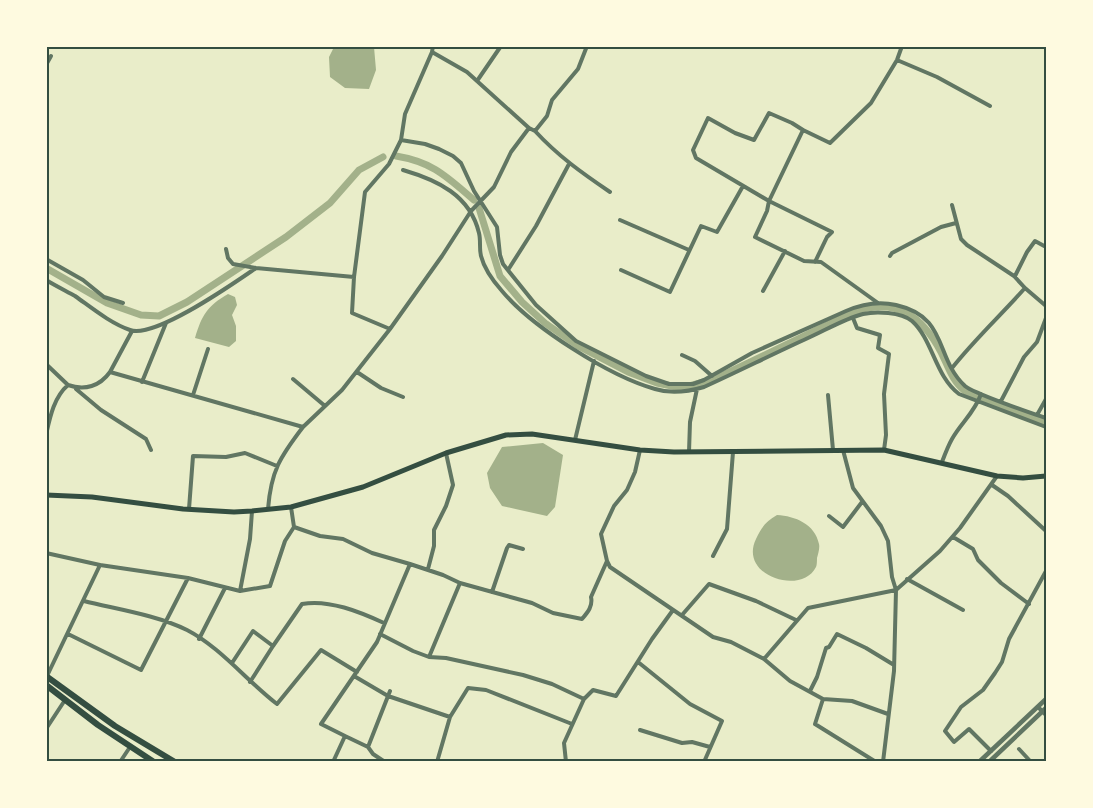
<svg xmlns="http://www.w3.org/2000/svg" width="1093" height="808" viewBox="0 0 1093 808" font-family="'Noto Sans',sans-serif">
<style>
.water{fill:#a3b18a}
.lines{fill:none;stroke-linecap:round;stroke-linejoin:round}
.canal{stroke:#a3b18a;stroke-width:7}
.minor{stroke:#617663;stroke-width:4}
.tertiary{stroke:#617663;stroke-width:4.5}
.secondary{stroke:#344e41;stroke-width:5}
.primary{stroke:#344e41;stroke-width:6}
.neatline{fill:none;stroke:#344e41;stroke-width:2}
</style>
<rect width="100%" height="100%" fill="#e9edc9"/>
<!-- water -->
<path class="water" d="M334,47H374L376,70L369,89L345,88L330,77L329,57Z
M228,294L235,297L237,305L232,315L236,326V341L229,347L195,338C202,315 207,306 228,294Z
M543,443L563,455L555,507L547,516L502,506L490,488L487,473L502,447Z
M777,515C795,516 815,524 819,544C820,548 818,554 817,558C817,559 817,566 816,567C802,596 738,576 756,539C761,528 766,521 777,515Z"/>
<g class="lines">
<!-- canal -->
<path class="canal" d="M396,156C433,162 447,177 474,200
M479,208L500,276L522,302L545,323L578,346L628,372L657,383L682,388L715,379L856,311C897,298 922,316 941,352C948,366 952,381 965,391C979,402 1027,415 1046,423
M46,268L107,303L141,315L159,316L187,302L286,237L330,203L359,170L383,157"/>
<!-- minor -->
<path class="minor" d="M897,60L937,77L990,106
M46,65L51,56
M477,81L501,46
M529,128L535,131L547,116L552,100L578,69L587,46
M803,130L792,123L769,113L754,140L735,133L708,118L693,150L696,158L769,201L832,232L827,237L815,262
M535,131C558,156 582,173 610,192
M401,140L425,144L439,149L453,156L461,163L474,191L497,227L500,255L503,264L536,305L576,341L646,376L669,384H693L704,380L752,353L846,311C862,304 879,301 896,305C949,317 934,357 965,386C973,393 1033,414 1046,418
M403,170C437,180 470,195 479,233C481,241 479,248 481,256C484,268 494,282 502,291C532,327 609,376 655,389C671,394 687,392 704,387C739,371 773,354 808,338C826,330 844,319 863,314C876,311 901,312 912,321C933,340 935,376 959,394L1046,427
M952,205L961,239L967,245L1014,276L1025,288L1046,306
M620,220L689,250
M226,249L228,258L233,264L256,268L354,277L352,313L390,329
M890,256L892,253L941,227L956,223
M46,259L83,280L104,297L123,303
M508,270L536,226L569,164
M621,270L670,292L701,226L717,232L743,186
M1015,276L1027,252L1035,241L1046,247
M354,277L365,192L389,164L401,140L405,114L432,52
M46,280C56,286 66,291 75,296C92,308 110,323 130,330C155,339 234,283 256,268
M763,291L785,251
M878,303L821,262L804,261L755,237L767,211L769,201L803,130L830,143L871,103L897,60L902,46
M853,318L857,328L880,335L878,348L889,354L884,394L886,435L884,450
M682,355L695,361L712,376
M46,364L68,385
M952,368C974,340 1001,315 1025,288
M110,372L132,331
M357,372L381,388L403,397
M293,379L325,406
M142,382L166,323
M76,389L101,410L146,439L151,450
M193,395L208,349
M828,395L833,450
M1001,401L1024,357L1037,342L1046,318
M1037,415L1046,399
M303,427L342,390L390,329L442,256L471,211L494,187L511,152L529,128L467,72L432,52L433,46
M46,435C50,417 54,397 68,385C85,391 100,386 110,372L303,427C280,457 271,471 268,509
M575,440L594,361
M640,450L635,472L627,490L614,506L601,534L607,561L610,567L713,637L731,642L764,659L790,681L823,699L815,724L876,762
M689,452L690,422L697,389
M942,462C945,454 948,446 952,439C961,423 975,412 981,394
M992,485L1008,496L1046,531
M291,507L294,527
M189,509L193,456L226,457L245,453L277,466
M829,516L843,527L862,502
M953,537L973,549L978,560L1001,583L1029,604
M46,553L100,565L47,676
M713,556L727,529L733,452
M428,569L434,546V530L446,506L453,485L446,453
M188,578L240,591L270,586L285,541L294,527L320,536L343,539L372,553L410,564
M907,579L963,610
M240,591L250,539L252,511
M492,592L507,548L509,545L523,549
M84,601C116,609 157,615 187,630C220,647 248,682 277,704L321,650L357,672
M682,615L709,584L756,601L796,620
M68,634L141,670L188,578L100,565
M380,634L413,651L429,657L446,658L523,675L552,684L584,699L593,690L616,696L652,639L673,610
M199,639L225,588
M429,657L460,583
M764,659L808,608L896,590L892,577L888,541L881,526L853,488L843,450
M638,662L690,704L722,721L704,762
M232,663L253,631L273,646L302,604C329,599 360,612 384,623
M354,676L388,696L450,717
M250,682L273,646
M810,691L817,677L826,648L829,647L837,634L866,648L894,665
M823,699L852,701L888,714
M1038,707L1046,715
M46,729L65,700
M640,730L682,743L692,742L710,747
M345,736L321,724L377,642L410,564L443,575L460,583L532,603L553,613L582,619C588,612 593,606 591,597L607,561
M368,747L373,754L385,762
M1019,749L1031,762
M991,751L969,729L954,742L945,731L961,707L983,690L995,673L1002,662L1009,639L1046,571
M120,762L130,747
M333,762L345,736L368,747L390,691
M437,762L450,717L468,688L486,690L572,724
M566,762L564,743L584,699
M883,762L894,671L896,590L940,551L960,528L997,476"/>
<!-- tertiary -->
<path class="tertiary" d="M979,762L1046,699
M989,762L1046,708"/>
<!-- secondary -->
<path class="secondary" d="M46,495L92,497L183,509L234,512L252,511L291,507L363,487L446,453L506,435L532,434L640,450L674,452L884,450L997,476L1023,478L1046,476"/>
<!-- primary -->
<path class="primary" d="M46,676L115,726L175,762
M46,685L98,725L154,762"/>
</g>
<!-- border -->
<rect width="1093" height="808" fill="none" stroke="#fefae0" stroke-width="96"/>
<rect x="48" y="48" width="997" height="712" class="neatline"/>
</svg>
